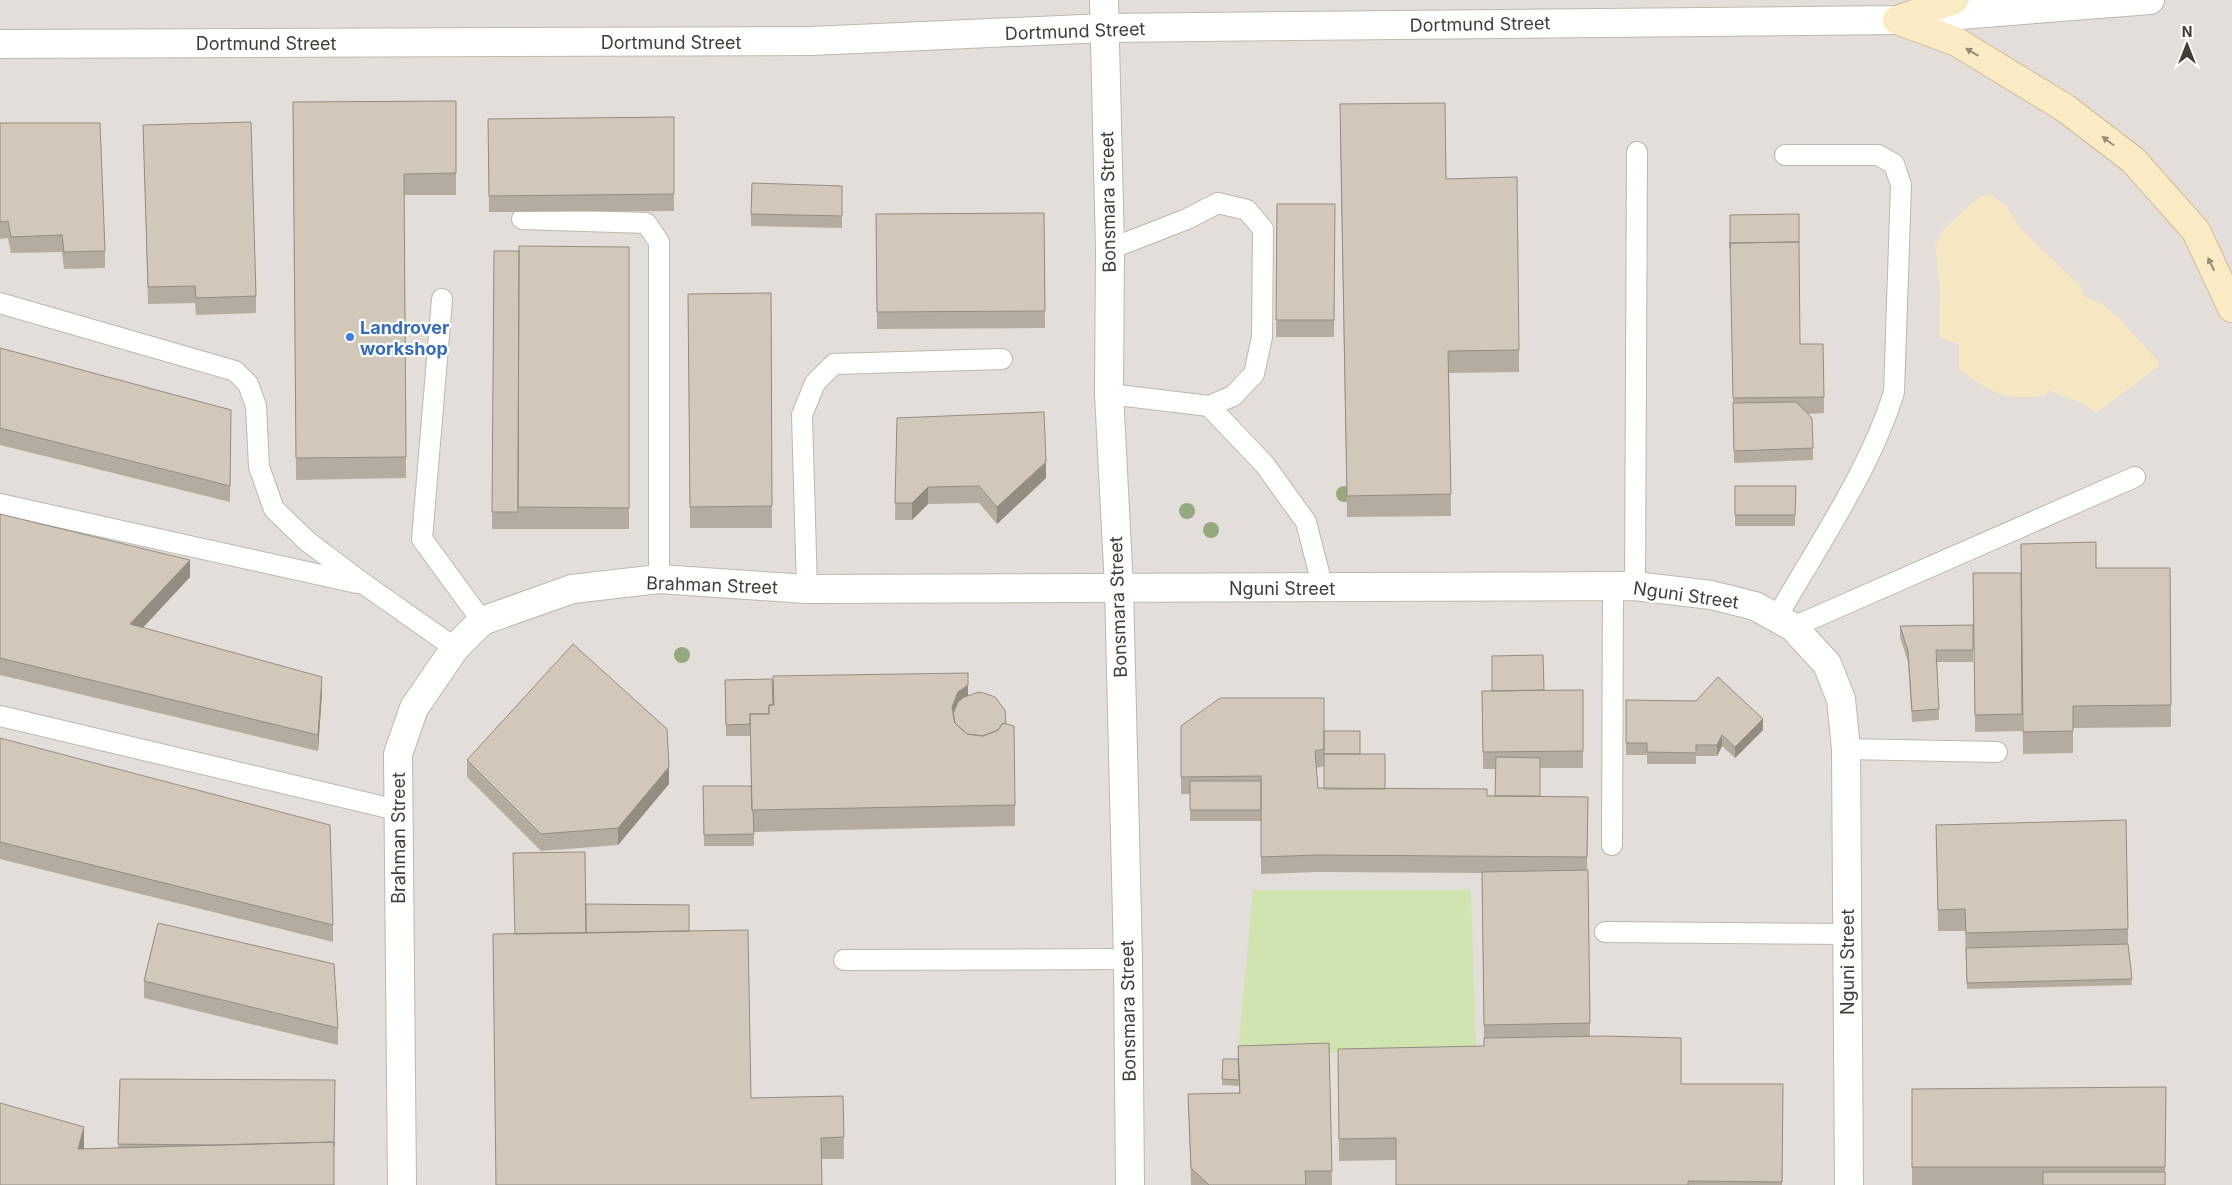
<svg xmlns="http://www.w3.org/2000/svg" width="2232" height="1185" viewBox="0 0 2232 1185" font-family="Inter,sans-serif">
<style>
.industrial{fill:#e3ded9}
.green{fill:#cfe4af}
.sand{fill:#f4e7c1}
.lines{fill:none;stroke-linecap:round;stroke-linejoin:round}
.service-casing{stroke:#bfb7ab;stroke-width:22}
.minor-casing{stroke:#bfb7ab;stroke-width:30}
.tertiary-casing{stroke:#bfb7ab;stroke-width:30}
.secondary-casing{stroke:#cfbd97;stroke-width:30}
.service{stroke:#fff;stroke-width:20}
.minor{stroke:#fff;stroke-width:28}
.tertiary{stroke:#fff;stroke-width:28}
.secondary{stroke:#fbebc4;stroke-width:28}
.tree{fill:#95a97f}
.wall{fill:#b5aca0;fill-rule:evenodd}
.shaded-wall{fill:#938c82}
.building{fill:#d2c8ba;stroke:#938c82}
.oneway{fill:#968b75}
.shop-dot{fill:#3f7fe0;stroke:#fff;stroke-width:2}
.labels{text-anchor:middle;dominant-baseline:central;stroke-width:4.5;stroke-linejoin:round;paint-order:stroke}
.street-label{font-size:18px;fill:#433d35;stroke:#fff}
.shop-label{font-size:18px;font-weight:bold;fill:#366cbe;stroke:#fff;text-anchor:start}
</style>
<rect width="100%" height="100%" fill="#f1ede4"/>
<!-- industrial -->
<path class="industrial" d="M0,0H2232V1185H0Z"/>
<!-- green -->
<path class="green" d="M1253,890H1471L1476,1053H1238Z"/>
<!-- sand -->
<path class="sand" d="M1990,194L2005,205L2022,230L2080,286L2085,297L2100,302L2121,321L2158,361V367L2096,413C2082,401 2065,398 2049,390L2044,396C2001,400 1992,393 1959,369V344L1939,338L1940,290L1935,246L1943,230L1976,199Z"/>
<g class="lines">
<defs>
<path id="service" d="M522,219L646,223L659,242V579
M442,299L422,539L482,621
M0,303L235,371L248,384L256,406L259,467L274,509L307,541L364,584L455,648
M1109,394L1209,406L1233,396L1254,374L1262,337L1263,229L1247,210L1218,203L1187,219L1110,249
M1209,406L1265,465L1306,522L1323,588
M0,504L357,583
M1635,586L1637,152
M807,589L802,415L815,383L834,364L1002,359
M1777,617C1817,547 1871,468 1894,392L1901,185L1894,164L1878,155H1785
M1793,627L2135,477
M0,716L397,810
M1846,749L1997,752
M1612,845L1613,586
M1605,932L1847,934
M844,960L1128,959"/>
<path id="minor" d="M1104,0L1110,249L1109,394L1119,587L1128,959L1130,1185
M402,1185L398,754L414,708L455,648L482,621L572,589L659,579L807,589L1635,586L1711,595L1755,606L1793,627L1827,664L1841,699L1846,749L1849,1185"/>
<path id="tertiary" d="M0,44L811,41L1104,28L1897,20L2150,0"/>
<path id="secondary" d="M1897,20L1957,42L2065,108L2133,160L2196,231L2232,308
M1897,20L1954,0"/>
</defs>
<!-- service casing -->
<use href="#service" class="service-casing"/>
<!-- minor casing -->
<use href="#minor" class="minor-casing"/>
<!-- tertiary casing -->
<use href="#tertiary" class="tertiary-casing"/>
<!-- secondary casing -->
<use href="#secondary" class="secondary-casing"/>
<!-- service -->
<use href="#service" class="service"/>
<!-- minor -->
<use href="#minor" class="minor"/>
<!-- tertiary -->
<use href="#tertiary" class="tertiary"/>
<!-- secondary -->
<use href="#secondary" class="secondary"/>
</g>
<!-- trees -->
<g class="tree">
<circle cx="1344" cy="494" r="8"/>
<circle cx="1187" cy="511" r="8"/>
<circle cx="1211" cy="530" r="8"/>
<circle cx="682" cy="655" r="8"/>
</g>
<!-- wall -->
<path class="wall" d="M456,101V195H404L406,478L296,480L293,102Z
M674,117V211L489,212L488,119Z
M0,123L105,251V268L64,269L62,252L11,253L8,238L0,239Z
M143,125L256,296V313L196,315L195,303L148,304Z
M1340,126L1446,179L1519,350V372L1449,373L1451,516L1347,517Z
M842,186V228L751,226V214Z
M1277,204H1335L1334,337H1276Z
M1044,213L1045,328L877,329L876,214Z
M1730,215L1800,344L1824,397V413L1808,414L1813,448V460L1734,463Z
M629,247V529H492L494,251H519Z
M771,293L772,528H690L688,294Z
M0,348L231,410L230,502L0,445Z
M897,418L1046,478L997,524L979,503L928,504L912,520H895Z
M1735,486H1796L1795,526H1735Z
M0,514L190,577L143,628L322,693L318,751L0,675Z
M2021,544L2096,568H2170L2171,727L2073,728V753L2023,754Z
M1973,573H2021L2022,731L1975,732Z
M1973,625V662H1937L1939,720L1912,722L1908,662L1900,637V626Z
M725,680L968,696L1006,724L1015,805V826L754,832V846H704L703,786H751L750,736H726Z
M1583,690V768H1540V796L1588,797L1587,870H1588L1590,1037L1681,1084H1783L1782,1185H1396V1160L1339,1161L1338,1049L1484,1046L1482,873L1317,872L1261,874V821H1190V794H1181V726L1324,731L1360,754L1385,789L1495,796L1496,769H1483L1482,691ZM1324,766V789L1318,788L1316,768Z
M1626,700L1763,730L1735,758L1722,746L1717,756H1696V764H1647V755H1626Z
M0,738L333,925V942L0,859Z
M467,760L669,784L618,845L541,851L467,777Z
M1936,825L2128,929V944L2132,985L1967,989L1965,931H1938Z
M586,904L689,931L751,1098L843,1096L844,1159H822L515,934Z
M144,981L338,1028V1045L144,998Z
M1238,1046L1332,1171V1185H1191L1188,1094L1239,1093V1081V1086L1222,1085L1223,1059H1238Z
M120,1079L334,1185H0L84,1149L118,1148Z
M1912,1089L2166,1108L2165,1185H1912Z"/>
<!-- shaded-wall -->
<path class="shaded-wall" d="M1046,462V478L997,524V507Z
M928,487V504L912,520V503Z
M190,560V577L130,641V624Z
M322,677V693L318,751V735Z
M968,685V707L954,725L952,707L958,692Z
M1763,719V730L1735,758V747Z
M1722,735V746L1717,756V745Z
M669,767V784L618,845V828Z
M84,1127V1149H78Z"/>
<!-- building -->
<path class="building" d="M456,101V173L404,174L406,457L296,458L293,102Z
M1445,103L1446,179L1517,177L1519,350L1448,351L1451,494L1347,496L1340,104Z
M674,117V194L489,196L488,119Z
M251,122L256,296L196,298L195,286L148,287L143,125Z
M0,123H100L105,251L64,252L62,235L11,237L8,221L0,222Z
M752,183L842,186V216L751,214Z
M1277,204H1335L1334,320H1276Z
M1044,213L1045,311L877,312L876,214Z
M1799,214V242L1730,243V248V215Z
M1799,242L1800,344H1823L1824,397L1733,398L1730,243Z
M519,246L629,247V508L518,507Z
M494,251H519L518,512H492Z
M771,293L772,506L690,507L688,294Z
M0,348L231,410L230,486L0,428Z
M1796,402L1812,418L1813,448L1734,451L1733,403Z
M1044,412L1046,462L997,507L979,486L928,487L912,503H895L897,418Z
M1735,486H1796L1795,515H1735Z
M0,514L190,560L130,624L322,677L318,735L0,658Z
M2096,542V568H2170L2171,705L2073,706V731L2023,732L2021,544Z
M1973,573H2021L2022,714L1975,715Z
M1973,625V650H1936L1939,709L1912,711L1908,651L1900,626Z
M573,644L667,729L669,767L618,828L541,834L467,760Z
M1543,655L1544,690L1492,691V656Z
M968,673V685L958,692L952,707L955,723L967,734L983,736L998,730L1003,723L1014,726L1015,805L752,810L750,714H769V705H774L773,676Z
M1718,677L1763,719L1735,747L1722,735L1717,745H1696V753L1647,752V743H1626V700L1696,701Z
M772,679L773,705H769V714H750V724L726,725L725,680Z
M1583,690V751L1483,752L1482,691Z
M979,692L987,694L995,697L1005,710L1006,724L1003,723L998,730L983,736L967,734L955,723L953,714L958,702L964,697Z
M1220,698H1324V749L1315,751L1318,788L1487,789V796L1588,797L1587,857L1317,855L1261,857V776L1181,777V726Z
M1324,731H1360V754H1324Z
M0,738L330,825L333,925L0,842Z
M1324,754H1385V789H1324Z
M1496,757L1540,758V796H1495Z
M1190,781H1261V810H1190Z
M703,786H751L752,810H753L754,834L704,835Z
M2126,820L2128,929L1966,933L1965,909L1938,910L1936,825Z
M585,852L586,933L515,934L513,853Z
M1588,870L1590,1023L1484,1025L1482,872Z
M586,904L689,905V931L586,933Z
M158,923L334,964L338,1028L144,981Z
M748,930L751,1098L843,1096L844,1137L821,1138L822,1185H496L493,934Z
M2128,944L2132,979L1967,983L1966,948Z
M1606,1036L1681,1038V1084H1783L1782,1182L1688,1181V1185H1396V1138L1339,1139L1338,1049L1484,1046V1038Z
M1329,1043L1332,1171H1305L1306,1185H1209L1191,1168L1188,1094L1240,1093L1238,1046Z
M1223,1059H1238L1239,1080L1222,1079Z
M120,1079L335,1080L334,1146V1142L212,1145L118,1144Z
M2166,1087L2165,1167H1912V1089Z
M0,1103L84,1127L78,1149L334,1142V1185H0Z
M2043,1172H2165V1185H2043Z"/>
<!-- one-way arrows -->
<defs><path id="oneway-solid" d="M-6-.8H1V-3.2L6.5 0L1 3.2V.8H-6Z" transform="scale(1.25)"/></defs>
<g class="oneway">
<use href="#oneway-solid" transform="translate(1972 52) rotate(-149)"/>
<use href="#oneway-solid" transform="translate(2108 141) rotate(-143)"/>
<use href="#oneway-solid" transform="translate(2211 264) rotate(-115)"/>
</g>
<!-- markers -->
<circle class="shop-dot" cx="350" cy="337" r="5"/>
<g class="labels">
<!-- street labels -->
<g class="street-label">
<text transform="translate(1480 24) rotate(-1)">Dortmund Street</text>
<text transform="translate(1075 31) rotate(-2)">Dortmund Street</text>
<text x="671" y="42">Dortmund Street</text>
<text x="266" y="43">Dortmund Street</text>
<text transform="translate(1108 202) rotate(-91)">Bonsmara Street</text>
<text transform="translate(712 585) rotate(2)">Brahman Street</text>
<text x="1282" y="588">Nguni Street</text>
<text transform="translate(1686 595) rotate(8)">Nguni Street</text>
<text transform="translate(1118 607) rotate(-92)">Bonsmara Street</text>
<text transform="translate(398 838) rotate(-90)">Brahman Street</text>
<text transform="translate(1847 962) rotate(-90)">Nguni Street</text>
<text transform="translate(1128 1011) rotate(-91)">Bonsmara Street</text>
</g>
<!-- shop labels -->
<g class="shop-label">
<text x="360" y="327">Landrover<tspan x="360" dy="21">workshop</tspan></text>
</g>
</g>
<!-- north arrow -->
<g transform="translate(2187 45)" stroke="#ffffff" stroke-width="4" paint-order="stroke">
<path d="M0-4L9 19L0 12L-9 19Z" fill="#433d35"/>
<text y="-8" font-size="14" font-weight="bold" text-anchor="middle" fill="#433d35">N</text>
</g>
</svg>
